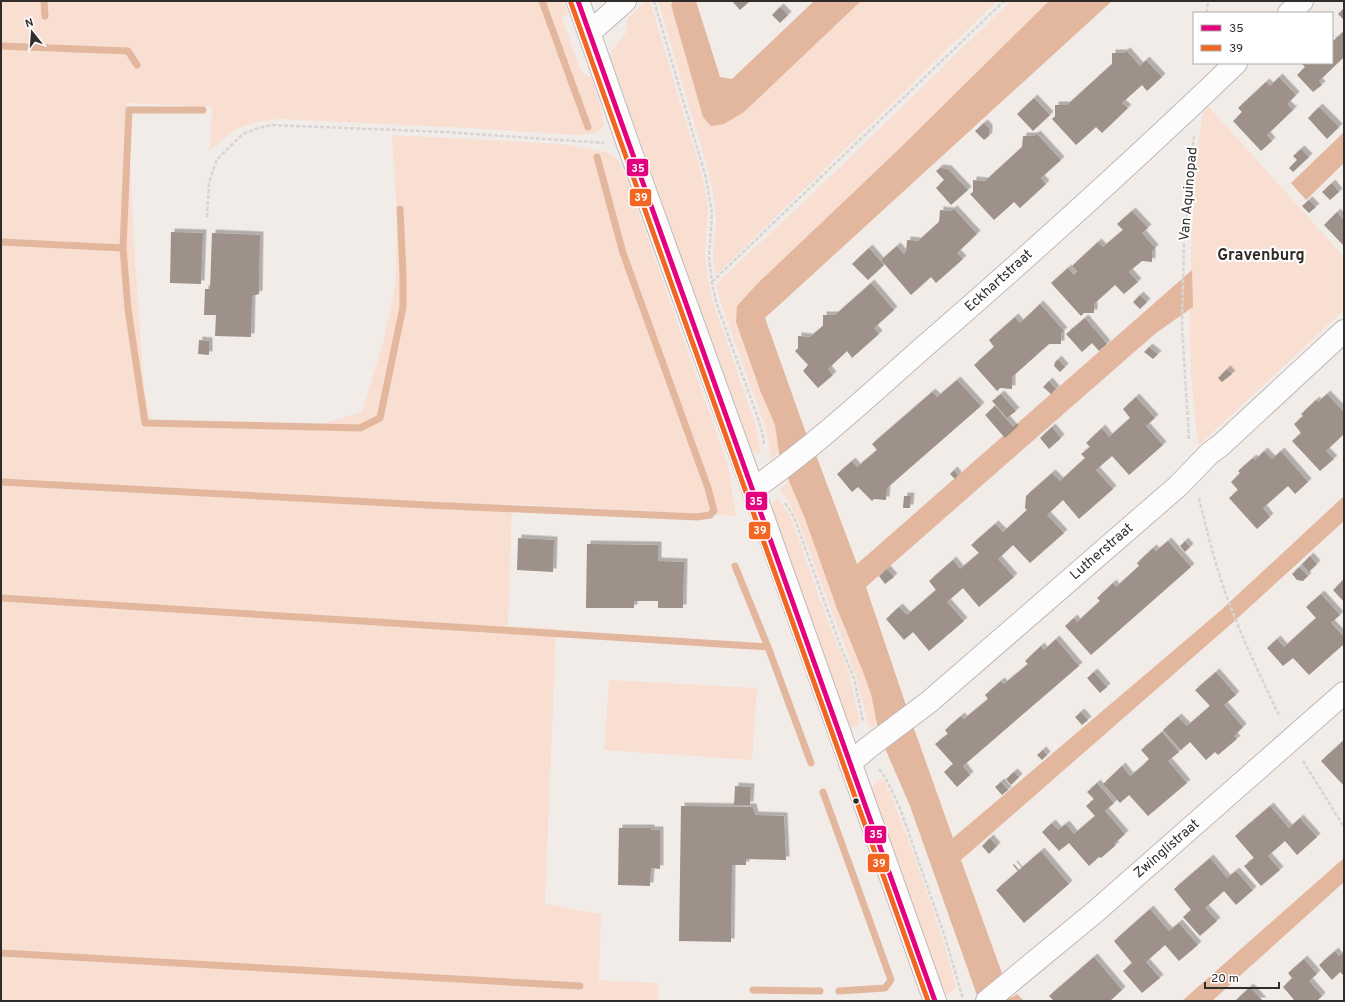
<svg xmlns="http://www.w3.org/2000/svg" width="1345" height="1002" viewBox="0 0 1345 1002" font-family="Overpass,sans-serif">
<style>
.green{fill:#f8dfd1}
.water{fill:#e3b79e}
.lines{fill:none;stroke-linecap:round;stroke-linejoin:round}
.stream{stroke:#e3b79e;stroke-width:7}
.building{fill:#9d9189;filter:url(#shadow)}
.street-casing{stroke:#beb9b7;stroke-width:24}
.secondary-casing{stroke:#beb9b7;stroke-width:24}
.path{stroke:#d7d5d4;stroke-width:2.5;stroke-dasharray:4 2;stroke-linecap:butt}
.street{stroke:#fdfcfc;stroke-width:22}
.secondary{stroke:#fdfcfc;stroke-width:22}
.bus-1-casing{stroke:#fff;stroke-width:8}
.bus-2-casing{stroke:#fff;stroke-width:8}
.bus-1{stroke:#e5007d;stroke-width:5}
.bus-2{stroke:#f26522;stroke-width:5}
.bus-dot{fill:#302c29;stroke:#fff;stroke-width:1.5}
.labels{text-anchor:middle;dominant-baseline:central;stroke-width:4;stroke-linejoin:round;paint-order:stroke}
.street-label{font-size:14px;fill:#302c29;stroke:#fff}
.quarter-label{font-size:16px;font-weight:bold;fill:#322a25;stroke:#fff}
.line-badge{stroke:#fff;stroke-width:1.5}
.badge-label{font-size:11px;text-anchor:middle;font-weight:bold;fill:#fff}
</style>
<defs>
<filter id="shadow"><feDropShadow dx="3.5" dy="-3.5" stdDeviation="0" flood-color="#0004"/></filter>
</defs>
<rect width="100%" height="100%" fill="#f2ece9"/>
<!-- green -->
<path class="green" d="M1,1H564L569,14L562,17L581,72L591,77L600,103L604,126L597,133L577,135L469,128L279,119L257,122L238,128L210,150L212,107L127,103L133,229L144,389L151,420L322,424L362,412L383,343L396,282L397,215L392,135L561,144L607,152L618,160L625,174L728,465L736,516L512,504L508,626L556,629L545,904L601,914L599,980L658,983V1001H1Z
M645,1H650L704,182L708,208L705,253L707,273L713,302L756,426L761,452L756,455L750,448L610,57L612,50L626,33L627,19Z
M658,1H673L671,5L703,117L744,112L861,1H997L716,275C710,255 716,236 716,216C715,202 712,188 709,174Z
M1011,1H1049L898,150L757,284L736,322L761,393L775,425L779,453L771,459L766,429L724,312L716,286L721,279L801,205Z
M1209,107L1344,257V310L1198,446L1191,374L1190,335L1191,251L1196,161L1203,112Z
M789,481L804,516L836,606L863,672L871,694L877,724L870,729L866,716L857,679L797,518L785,496L782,494L780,489Z
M778,498L791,518L827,619L849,673L859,719V723L853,728L848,725L770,506Z
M609,680L757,688L752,760L604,750Z
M883,778C900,816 914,855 928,895C938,926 949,957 956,988L947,995L943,993L871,788L876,782Z"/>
<!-- water -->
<path class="water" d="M673,1H696L720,77L732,79L814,1H861L744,112L724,124L711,126L703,117L671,5Z
M1049,1H1112L765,318L807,436L816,455L857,564L1192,270L1193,307L1156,333L866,587L912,723L953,838L1220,611L1344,496V521L1230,625L961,860L1011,998L1017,994L1024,1001H979L910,806L887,753L877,724L871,694L863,672L836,606L804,516L789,481L779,453L775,425L761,393L736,322L737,306L757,284L898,150Z
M1344,132V163L1306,200L1291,183Z
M1344,858V882L1212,1001H1182Z"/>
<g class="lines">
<!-- stream -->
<path class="stream" d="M44,1L45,16
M542,1L588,127
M1,46L128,51L137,65
M1,242L123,248L129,110H203
M123,248L128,309L145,423L360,428L380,418L403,307V274L400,209
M1,482L427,505L697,517L710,515L714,511L708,488L623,253L597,157
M735,566L768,647L811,763
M1,598L768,647
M823,792L891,980L885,988L839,991
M1,953L580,986
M753,990L820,991"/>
</g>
<!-- building -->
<path class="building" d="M732,1H750L740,10Z
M780,7L788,15L780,23L772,15Z
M1344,8V20L1338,14Z
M1344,31V57L1319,81L1322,85L1313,92L1297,75L1305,67L1301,63H1332V39L1333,41Z
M1127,51L1140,66L1146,60L1162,77L1147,91L1142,85L1122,103L1128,108L1102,133L1096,127L1076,145L1052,119L1055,116V105H1067L1112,64V53H1124Z
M1279,77L1296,95L1287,104L1292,109L1295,108L1267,135L1272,141L1261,151L1233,121L1242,112L1238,108L1266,82L1270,86Z
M1034,98L1050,115L1033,131L1017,114Z
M1319,107L1339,127L1327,139L1308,118Z
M984,123L989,128V136L984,140L975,131Z
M1037,134L1061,160L1041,178L1046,184L1020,208L1014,202L994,220L970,194L973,192V180L985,181L1022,147L1023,136H1034Z
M1301,149L1309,157L1293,172L1289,168L1297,160L1293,156Z
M940,168L948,169L968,190L951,205L936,188L944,180L936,171Z
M1332,183L1339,192L1330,200L1322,192Z
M1309,200L1316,207L1309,213L1302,206Z
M954,209L977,234L957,253L963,259L936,283L931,277L911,295L881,260L897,246L904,254L906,252L907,240L918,241L939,222L940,210L951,211Z
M1132,211L1148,228L1142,233L1155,248L1152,251V262L1142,261L1131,270L1129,272L1138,282L1124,294L1115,285L1094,304V313H1084L1081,316L1051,283L1068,268L1074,275L1077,271L1072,266L1098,242L1103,247L1123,230L1117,224Z
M1337,212L1344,220L1343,245L1324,225Z
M171,232L203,233L201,284L170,283Z
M212,233L260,235L259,294L252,296L251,337L215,336L216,315H204L205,289H210Z
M869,248L884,265L868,280L852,264Z
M871,283L894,310L874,328L879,334L852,358L847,351L828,369L833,375L818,388L803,371L808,365L795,351L798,348V336L810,337L823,326V315H835Z
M1140,295L1147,302L1140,309L1133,302Z
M1040,304L1064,331L1061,333V344H1049L1012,377V389L1000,388L997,391L974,365L994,347L989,340L1015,317L1020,323Z
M1085,318L1107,344L1099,351L1092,343L1082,352L1066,334Z
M199,340L209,341V355L198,354Z
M1149,347L1158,354L1153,359L1144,352Z
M1058,359L1065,367L1060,372L1054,366L1055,362Z
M1227,369L1232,374L1222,382L1218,378Z
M957,380L981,406L887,488L886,500L874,499L872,501L858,487L852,492L837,474L852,461L857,467L877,450L872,444L932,392L937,397Z
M1049,381L1056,389L1051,394L1043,387Z
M1001,394L1016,411L1007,418L992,401Z
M1327,394L1344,412V434L1326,451L1334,459L1320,471L1292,441L1301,433L1294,424L1303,416L1301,414L1316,400L1318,402Z
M1136,397L1155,418L1146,426L1163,445L1129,475L1112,456L1096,470L1113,489L1079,519L1063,500L1047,515L1064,533L1030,563L1013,545L998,559L1014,577L979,607L963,588L947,602L964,621L929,651L913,632L904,640L886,619L899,607L907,615L936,590L929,581L953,560L960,569L979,553L971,545L995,524L1003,532L1027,510L1025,508L1026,496L1052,473L1060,481L1085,458L1081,454L1090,447L1086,443L1102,428L1109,437L1130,418L1123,409Z
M995,406L1015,429L1005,438L985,415Z
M1052,427L1061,438L1049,449L1040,438Z
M1264,451L1272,459L1281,451L1308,482L1295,494L1288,486L1263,508L1270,517L1257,529L1229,498L1238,490L1231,482L1240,473L1238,471L1253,458L1255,460Z
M954,470L958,475L955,479L950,474Z
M904,496H911L910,508H903Z
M518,538L554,540L553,572L517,570Z
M1168,541L1191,567L1091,655L1065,626L1074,618L1077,622L1100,601L1097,598L1113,583L1116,587L1139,566L1137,563L1153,548L1156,551Z
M1185,541L1190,547L1185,552L1180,546Z
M587,544L658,545V561L684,562L683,608H658V601H634V608H586Z
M1310,556L1317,564L1309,572L1302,564Z
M1299,567L1308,576L1303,581L1297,580L1292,574Z
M887,569L894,577L885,584L879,576Z
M1344,579V602L1333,590Z
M1321,594L1340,615L1331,623L1344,637V644L1309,675L1293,658L1283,666L1267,648L1277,639L1284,647L1316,618L1306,607Z
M1056,639L1079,666L963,766L970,775L957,787L944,772L953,764L935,744L948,734L945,730L961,716L964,719L988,699L985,695L1001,681L1004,684L1028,664L1025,661L1041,646L1044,650Z
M1094,672L1107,687L1100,693L1087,678Z
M1216,672L1236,695L1224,705L1243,727L1234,736L1237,739L1218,755L1215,752L1206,760L1190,742L1181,750L1163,730L1178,717L1187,726L1210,706L1195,690Z
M1081,712L1088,720L1082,725L1075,717Z
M1162,732L1179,752L1168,761L1187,783L1148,816L1129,795L1120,803L1103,784L1122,766L1130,776L1140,768L1149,759L1141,750Z
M1344,740V786L1321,761Z
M1043,750L1047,755L1042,760L1037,755Z
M1014,772L1019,777L1011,785L1006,779Z
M1001,782L1008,790L1002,795L995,787Z
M1097,783L1114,803L1105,811L1125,834L1114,844L1116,845L1108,852L1101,858L1099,857L1089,866L1069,843L1059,851L1042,832L1052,823L1058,830L1066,824L1074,834L1095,816L1086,806L1094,799L1087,792Z
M735,786L751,787L750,805H734Z
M681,806L753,807L755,815L784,816L786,860L746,859V865H732L731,942L679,941Z
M1270,806L1289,828L1300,818L1317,837L1297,855L1285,841L1268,856L1280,870L1261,886L1244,866L1254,858L1235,836Z
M619,828H651V830H660V869L651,868L650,886L618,885Z
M990,838L997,846L989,854L982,846Z
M1041,851L1069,884L1024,923L996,890L1018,871L1013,865L1014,864L1019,870Z
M1210,858L1227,878L1236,871L1253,890L1236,905L1224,891L1205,908L1217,921L1200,936L1183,917L1191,910L1174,889Z
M1150,909L1169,931L1179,923L1198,945L1179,961L1165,945L1156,953L1146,962L1160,978L1142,993L1123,971L1132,963L1114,941Z
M1335,951L1339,956L1344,952V976L1340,972L1332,980L1319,965Z
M1094,957L1122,990L1110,1001H1054L1049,996Z
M1304,959L1317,974L1309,981L1322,996L1317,1001H1295L1283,987L1292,978L1288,973Z
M1250,987L1263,1001H1235Z"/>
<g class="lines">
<defs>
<path id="street" d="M1289,13L1302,1
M589,33L625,1
M753,489C814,447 869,395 925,346C1031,254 1135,160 1236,63
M850,763L869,747L929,702L1178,486L1210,453L1221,445L1344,331
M987,1001L1095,912L1344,693"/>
<path id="secondary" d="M578,1L628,144L753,489L935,1001"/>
</defs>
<!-- street casing -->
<use href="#street" class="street-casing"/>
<!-- secondary casing -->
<use href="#secondary" class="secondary-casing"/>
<!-- path -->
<path class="path" d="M654,1L706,178L712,213L709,257L712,283L716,302L759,421L763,435L764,446
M1207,13L1208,1
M207,217L209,183L217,159L243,134L258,128L272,125L445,132L604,143
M712,282L1004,1
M1189,439L1182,326L1184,241L1194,135
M1199,498C1207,531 1215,565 1227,597C1242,638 1261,678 1280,717
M785,503L794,517L842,650L854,678L863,721
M1303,761L1344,827
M879,769L885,777L900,808L945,937L963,999"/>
<!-- street -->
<use href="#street" class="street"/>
<!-- secondary -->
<use href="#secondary" class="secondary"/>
<defs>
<path id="bus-1" d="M578,1L935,1001"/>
<path id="bus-2" d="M571,3L928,1001"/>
</defs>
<!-- bus-1 casing -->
<use href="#bus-1" class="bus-1-casing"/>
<!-- bus-2 casing -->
<use href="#bus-2" class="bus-2-casing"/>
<!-- bus-1 -->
<use href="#bus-1" class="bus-1"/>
<!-- bus-2 -->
<use href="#bus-2" class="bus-2"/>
</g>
<!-- markers -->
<circle class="bus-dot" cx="856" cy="801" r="3.5"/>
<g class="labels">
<!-- street labels -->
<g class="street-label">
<text transform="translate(1189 194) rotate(-85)">Van Aquinopad</text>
<text transform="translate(999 281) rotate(-42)">Eckhartstraat</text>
<text transform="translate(1102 552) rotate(-41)">Lutherstraat</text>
<text transform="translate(1167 849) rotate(-41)">Zwinglistraat</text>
</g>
<!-- quarter labels -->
<g class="quarter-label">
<text x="1261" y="256">Gravenburg</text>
</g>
</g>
<g class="line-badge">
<rect x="626" y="158" width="23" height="19" rx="4" fill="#e5007d"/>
<rect x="629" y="188" width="23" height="19" rx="4" fill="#f26522"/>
<rect x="745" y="491" width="23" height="20" rx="4" fill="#e5007d"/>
<rect x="748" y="521" width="23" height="19" rx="4" fill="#f26522"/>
<rect x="864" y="825" width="23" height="19" rx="4" fill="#e5007d"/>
<rect x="867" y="853" width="23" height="20" rx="4" fill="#f26522"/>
</g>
<g class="badge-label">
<text x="638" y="172">35</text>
<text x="641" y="201">39</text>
<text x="756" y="505">35</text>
<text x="760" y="534">39</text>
<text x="876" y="838">35</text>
<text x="879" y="867">39</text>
</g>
<!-- border -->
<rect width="1345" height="1002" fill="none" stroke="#302c29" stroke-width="4"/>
<!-- legend -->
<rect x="1193" y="12" width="140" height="52" fill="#ffffff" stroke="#acaba9"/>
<rect x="1201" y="25" width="20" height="6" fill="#e5007d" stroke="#acaba9"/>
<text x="1229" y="32" font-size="12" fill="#302c29">35</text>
<rect x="1201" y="45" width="20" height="6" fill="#f26522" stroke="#acaba9"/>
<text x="1229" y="52" font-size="12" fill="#302c29">39</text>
<!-- north arrow -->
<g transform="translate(32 32) rotate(343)" stroke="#ffffff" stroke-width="3" paint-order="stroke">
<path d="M0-3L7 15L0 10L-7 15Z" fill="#302c29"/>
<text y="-6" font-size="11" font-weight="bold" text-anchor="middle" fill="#302c29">N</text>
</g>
<!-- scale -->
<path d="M1205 982v6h74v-6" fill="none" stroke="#302c29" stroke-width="2"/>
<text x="1211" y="982" font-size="12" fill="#302c29" stroke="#ffffff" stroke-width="3" paint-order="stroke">20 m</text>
</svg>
